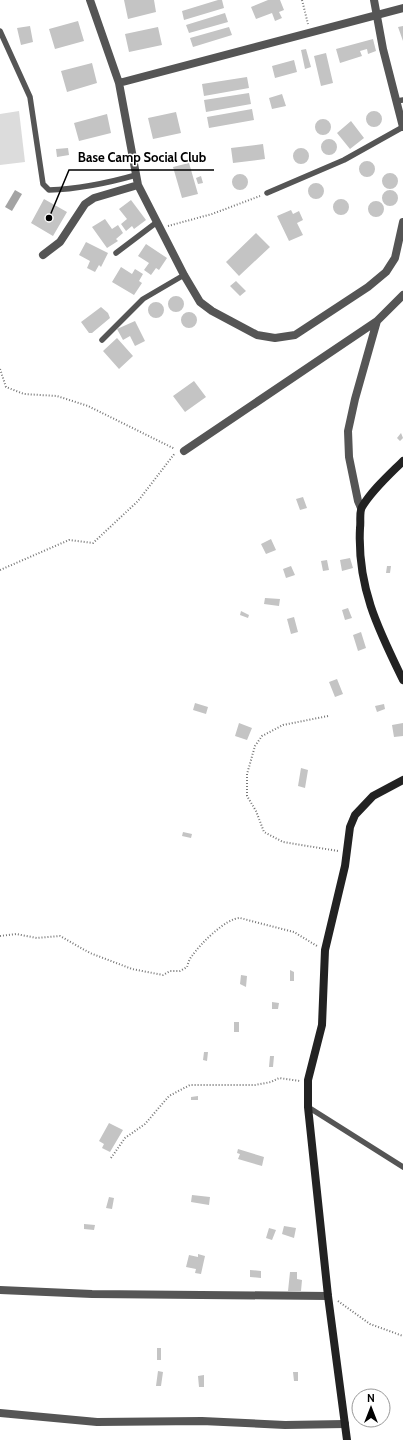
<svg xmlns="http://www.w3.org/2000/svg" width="403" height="1440" viewBox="0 0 403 1440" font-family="Cabin,sans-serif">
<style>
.green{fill:#dcdcdc}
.water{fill:#a3a3a3}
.building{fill:#c4c4c4}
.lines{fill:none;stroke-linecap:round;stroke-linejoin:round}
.path{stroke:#777;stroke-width:2;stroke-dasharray:1 2;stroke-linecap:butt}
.service{stroke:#555;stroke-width:5.5}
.minor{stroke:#555;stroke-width:8}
.secondary{stroke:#222;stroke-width:8}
.leader{fill:none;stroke:#000;stroke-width:1.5}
.callout-dot{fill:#000;stroke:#fff;stroke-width:1.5}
.callout-label{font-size:13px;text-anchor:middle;font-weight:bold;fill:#000;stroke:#fff;stroke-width:3;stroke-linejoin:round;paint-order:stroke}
</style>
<rect width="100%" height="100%" fill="#fff"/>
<!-- green -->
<path class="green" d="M19,111L25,162L0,165V114Z"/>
<!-- water -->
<path class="water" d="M15,190L22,194L12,211L5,207Z"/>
<!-- building -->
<path class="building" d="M124,0H154L156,12L128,19Z
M218,0H222L224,8L184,20L182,11Z
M268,0H280L284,10L279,12L282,18L275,21L272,13L256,19L251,7Z
M225,13L228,22L189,33L186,25Z
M78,21L84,41L55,49L49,29Z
M30,26L33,42L21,45L17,28Z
M403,26V41L398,27Z
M158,27L162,45L129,52L125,34Z
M229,27L232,35L193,47L190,38Z
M373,39L376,51L368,54L367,49L360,51L362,56L340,63L336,49Z
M306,49L311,67L305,69L301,50Z
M326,53L333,83L321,86L314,56Z
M294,60L297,72L275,78L272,66Z
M92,63L97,83L67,92L61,71Z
M247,77L249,88L204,96L202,84Z
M249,93L251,104L206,112L204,100Z
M282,94L286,106L272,109L269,98Z
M252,109L254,120L209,128L207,117Z
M366 119a8 8 0 1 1 16 0a8 8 0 1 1-16 0Z
M176,112L181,133L153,139L148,118Z
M107,114L111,133L79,141L74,123Z
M315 127a8 8 0 1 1 16 0a8 8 0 1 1-16 0Z
M351,121L364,138L350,149L337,133Z
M321 147a8 8 0 1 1 16 0a8 8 0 1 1-16 0Z
M263,144L265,159L233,163L231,148Z
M68,148L69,155L57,157L56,149Z
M293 156a8 8 0 1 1 16 0a8 8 0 1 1-16 0Z
M359 169a8 8 0 1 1 16 0a8 8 0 1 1-16 0Z
M189,163L198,194L182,198L173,167Z
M382 181a8 8 0 1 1 16 0a8 8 0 1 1-16 0Z
M232 182a8 8 0 1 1 16 0a8 8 0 1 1-16 0Z
M201,176L203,183L198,184L196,178Z
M308 191a8 8 0 1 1 16 0a8 8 0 1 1-16 0Z
M382 198a8 8 0 1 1 16 0a8 8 0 1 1-16 0Z
M44,199L67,212L53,236L31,223Z
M333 207a8 8 0 1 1 16 0a8 8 0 1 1-16 0Z
M131,200L146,220L134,229L132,226L126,231L121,224L127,219L119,209Z
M368 209a8 8 0 1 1 16 0a8 8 0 1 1-16 0Z
M291,210L293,214L299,211L303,220L297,223L303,235L289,241L277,216Z
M105,219L112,229L118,225L123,233L116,239L118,241L107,248L92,227Z
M256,233L270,247L239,276L226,262Z
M86,242L108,253L101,267L99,265L95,272L87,268L90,261L79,255Z
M146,244L167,258L159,270L156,268L151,275L144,270L149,263L138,256Z
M121,267L132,274L135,269L143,274L139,281L142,283L134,295L112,282Z
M236,281L246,291L240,296L230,286Z
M168 304a8 8 0 1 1 16 0a8 8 0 1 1-16 0Z
M148 310a8 8 0 1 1 16 0a8 8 0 1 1-16 0Z
M101,307L108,313L110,318L92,333H89L81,322Z
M181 320a8 8 0 1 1 16 0a8 8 0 1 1-16 0Z
M135,321L145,341L135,346L130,336L123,340L117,329Z
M117,338L133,356L119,369L103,351Z
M194,381L206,397L185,412L173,396Z
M401,433L403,438L400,441L397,438Z
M303,497L307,508L300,510L296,499Z
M271,539L276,550L266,554L261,544Z
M350,558L353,568L342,571L340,560Z
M327,560L329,570L323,571L321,561Z
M291,566L295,575L286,578L283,569Z
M387,566H391L390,573H386Z
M265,598L280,599L279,606L264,604Z
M348,608L352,618L345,620L342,610Z
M241,611L249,615L248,618L240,615Z
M294,617L298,632L291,634L287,619Z
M361,632L366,648L358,651L353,635Z
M337,679L343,694L335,697L329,682Z
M195,703L208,707L206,714L193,710Z
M384,704L385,709L377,712L375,706Z
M239,723L252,728L247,740L235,736Z
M403,723V736L394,737L392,725Z
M301,768L308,770L305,788L298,786Z
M183,832L192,834L191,838L182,836Z
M290,970L294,972V981H290Z
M241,975L247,976L246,987L240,984Z
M272,1002L279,1003L278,1009H272Z
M234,1022H239V1032H234Z
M204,1052H208L207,1061L203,1060Z
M270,1056H274L273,1067H269Z
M198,1096V1100H191V1097Z
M109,1123L123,1130L110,1152L102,1148L104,1144L99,1141Z
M238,1149L264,1157L262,1166L238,1159L240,1154L237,1153Z
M192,1195L210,1197L209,1205L191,1202Z
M109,1197L114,1198L112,1209L106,1208Z
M84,1224L95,1225L94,1230L84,1229Z
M284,1226L296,1228L294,1238L282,1234Z
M269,1228L276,1230L272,1240L266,1238Z
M198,1254L205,1256L201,1274L195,1273L196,1269L186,1267L189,1255L198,1257Z
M250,1270L261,1271V1278L250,1277Z
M290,1272H297V1279L302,1280L301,1291H288Z
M157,1348H161V1360H157Z
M158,1371L163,1372L161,1386H156Z
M293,1372H298V1381H294Z
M204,1375V1387H199L198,1376Z"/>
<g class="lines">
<!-- path -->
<path class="path" d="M302,0L308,24
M168,226L212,214L260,196
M0,369L6,387L24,394L57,396L88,406L175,449
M0,570L69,540L93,543L138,501L175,453
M328,716L283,725L262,736L255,746L247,774V796L256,811L264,832L283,842L338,851
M0,936L16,934L37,938L60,936L90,953L132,969L163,975L170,971H180L187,967C188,964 189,959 192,956C200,944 226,918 240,918L294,932L317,946
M111,1158L125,1138L145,1124L169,1096L190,1085H255L271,1082L279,1078L300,1081
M338,1301L370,1324L403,1336"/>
<!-- service -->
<path class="service" d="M0,31L30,97L43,184L49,190C79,189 108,183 136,175
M397,101L403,100
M267,193L344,160L403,127
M116,253L157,222
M102,340L143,299L184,275
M308,1107L403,1167"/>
<!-- minor -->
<path class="minor" d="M90,0L119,83L138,185
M374,0L383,49L403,127
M119,83L403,8
M43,255L60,242L85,204L94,198L138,185L184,275L200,302L212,311L257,335L275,338L295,335L368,287L386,272L395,258L403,222
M184,451L377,321
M361,508L358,501L349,457L348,431L355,399L377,321L403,295
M0,1290L92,1294L328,1296
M0,1413L97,1422L202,1421L285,1425L345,1424"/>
<!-- secondary -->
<path class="secondary" d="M403,461C389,475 372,490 362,507C359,512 361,522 360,528C357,587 378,629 403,680
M347,1440L328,1296L308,1107V1080L322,1025L325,950L345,866L350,827L355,815L373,796L403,780"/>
</g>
<!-- callouts -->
<path class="leader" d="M49 218L69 170H214"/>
<circle class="callout-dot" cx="49" cy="218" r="4"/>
<g class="callout-label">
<text x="142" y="162">Base Camp Social Club</text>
</g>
<!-- north arrow -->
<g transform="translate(371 1408)"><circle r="19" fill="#ffffff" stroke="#999999"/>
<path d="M0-3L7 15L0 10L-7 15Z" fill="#000000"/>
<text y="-6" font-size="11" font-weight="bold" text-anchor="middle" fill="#000000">N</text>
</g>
</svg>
